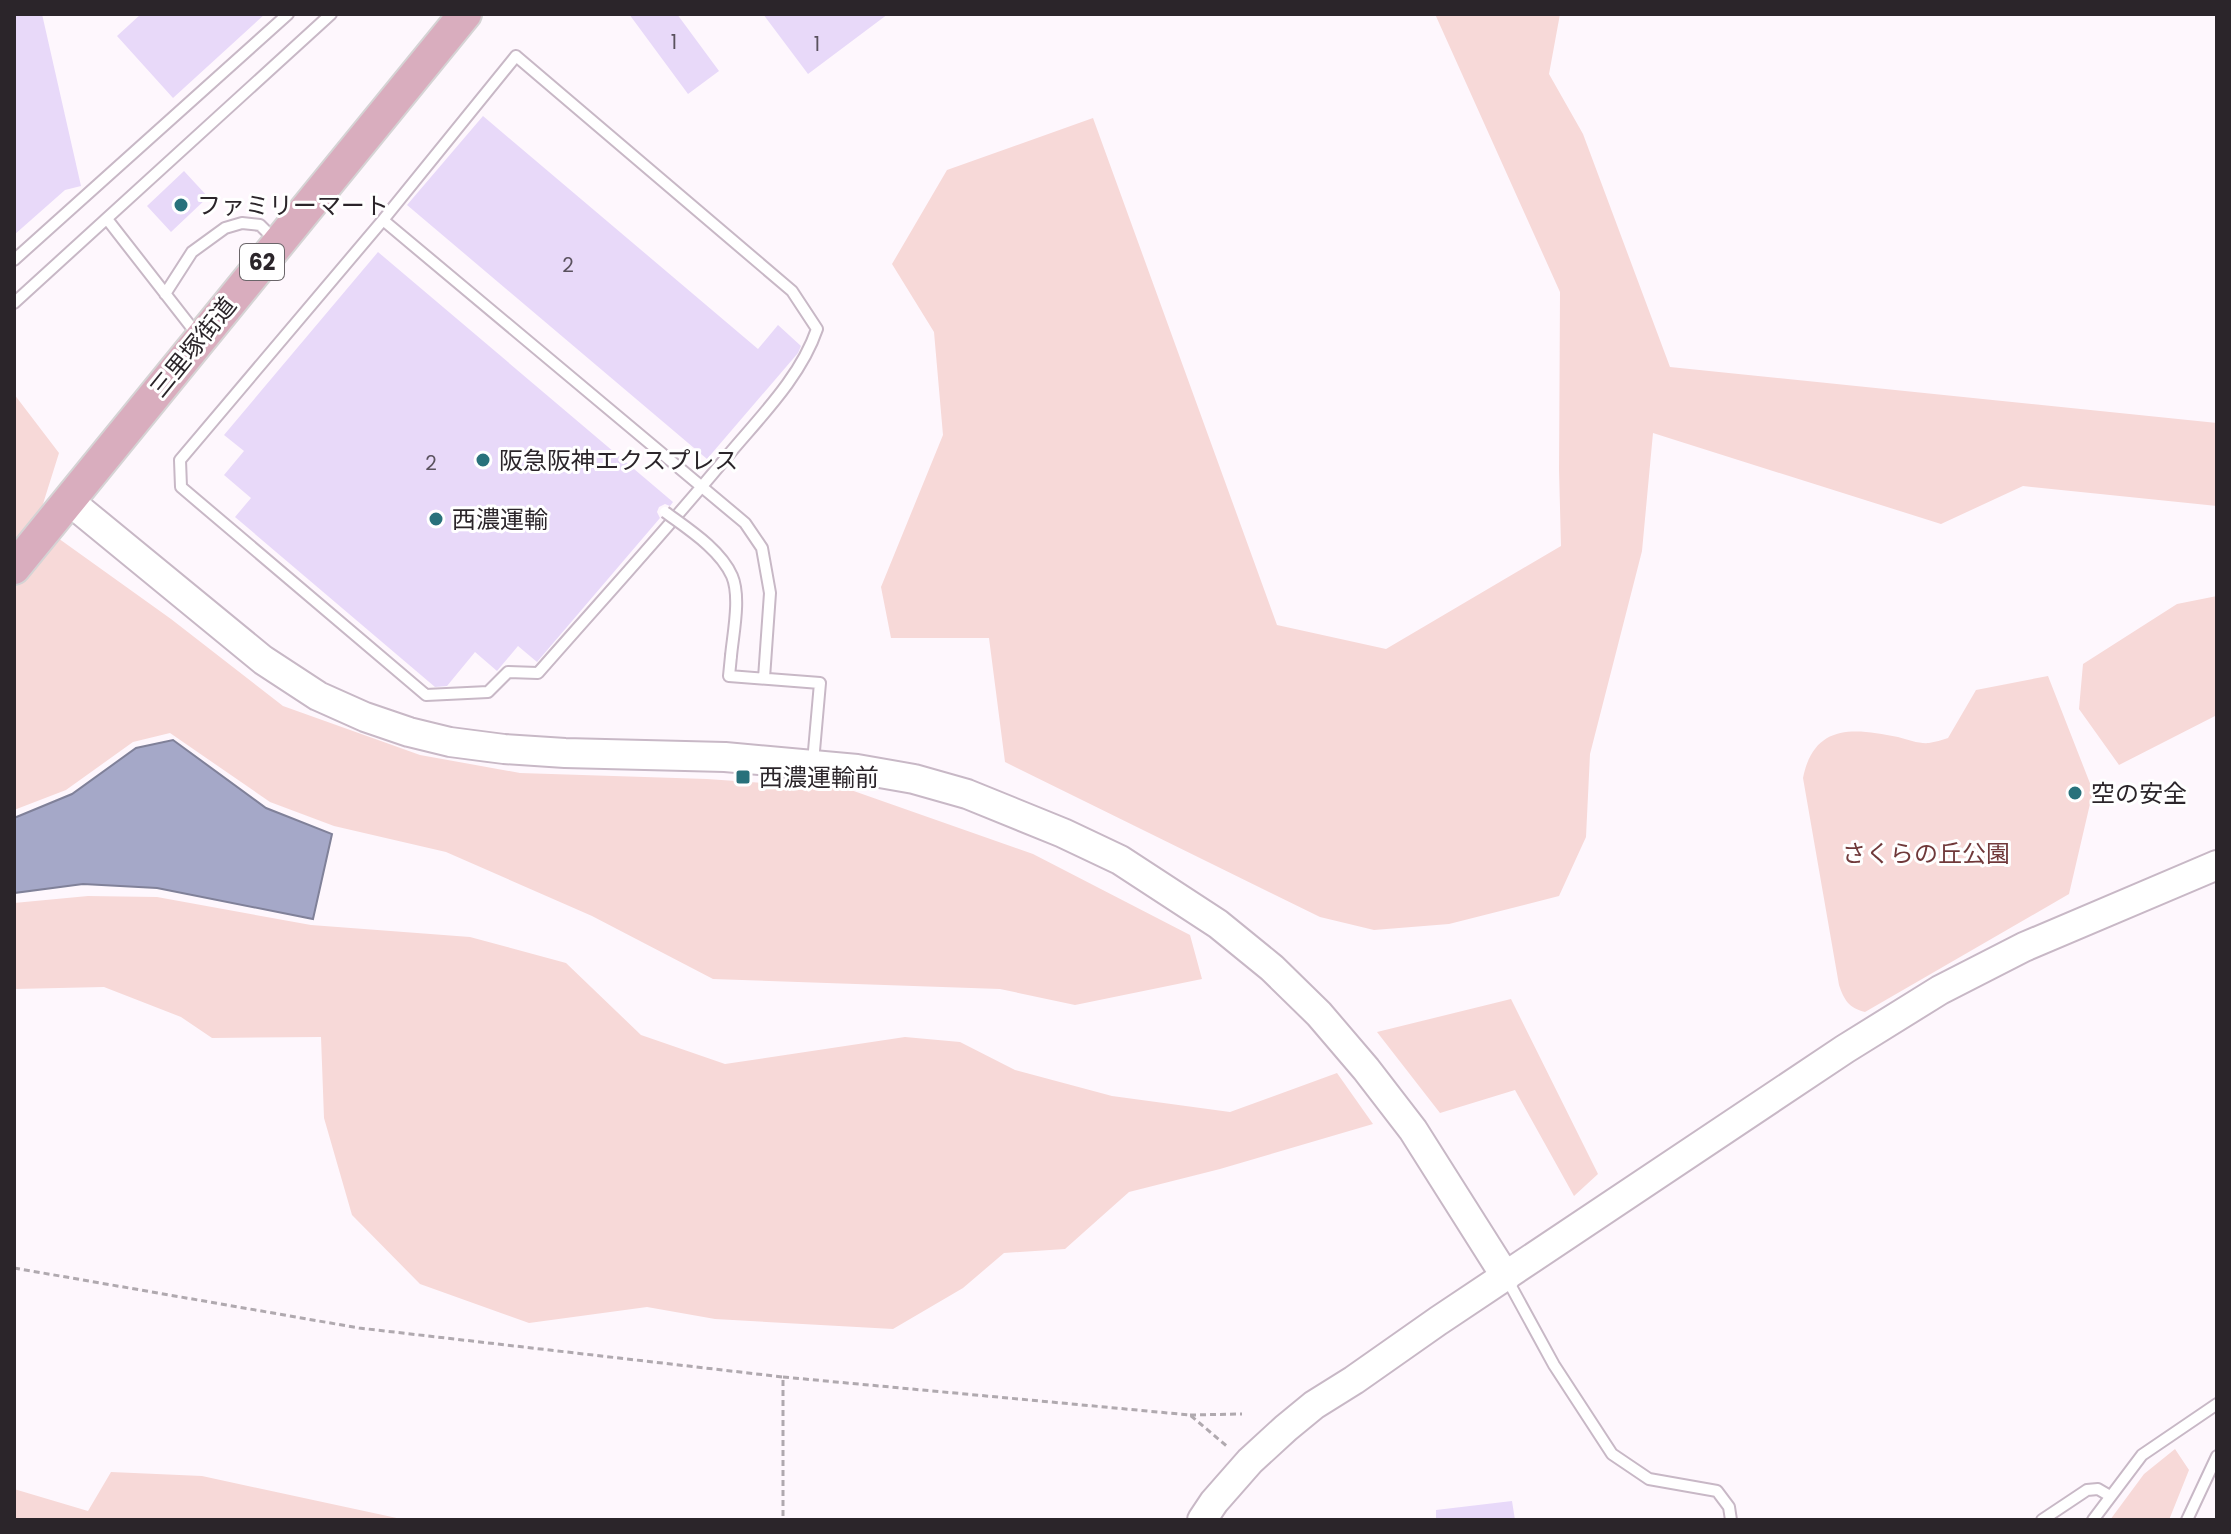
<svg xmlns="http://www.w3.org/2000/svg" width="2231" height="1534" viewBox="0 0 2231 1534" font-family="Poppins,'Noto Sans JP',sans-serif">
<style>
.green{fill:#f7d9d8}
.water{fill:#a5a8c8;stroke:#808199;stroke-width:2}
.building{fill:#e8d9f9}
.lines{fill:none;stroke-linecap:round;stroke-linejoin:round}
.lane-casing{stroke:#c8b8c6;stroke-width:14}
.secondary-casing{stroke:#c8b8c6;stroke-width:32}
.primary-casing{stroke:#d5d3d4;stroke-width:36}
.path{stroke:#b0a9af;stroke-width:3;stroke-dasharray:6 4;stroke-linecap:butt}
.lane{stroke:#fff;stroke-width:10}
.secondary{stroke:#fff;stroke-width:28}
.primary{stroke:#d9adbe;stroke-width:32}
.lane-bridge-casing{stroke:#c8b8c6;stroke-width:14;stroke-linecap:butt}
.lane-bridge{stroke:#fff;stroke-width:10}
.poi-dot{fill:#28717b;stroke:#fff;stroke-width:3}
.labels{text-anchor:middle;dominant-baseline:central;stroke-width:6;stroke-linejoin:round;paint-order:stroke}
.number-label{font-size:20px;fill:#5a525e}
.shield{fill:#fff;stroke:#6b666a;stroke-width:2}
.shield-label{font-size:22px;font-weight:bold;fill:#2b252a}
.poi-label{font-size:24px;fill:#2b252a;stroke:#fff;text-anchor:start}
.street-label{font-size:24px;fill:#2b252a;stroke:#fff}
.park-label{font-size:24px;fill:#70393a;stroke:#fff}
</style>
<rect width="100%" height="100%" fill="#fef7fd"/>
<!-- green -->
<path class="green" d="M1435,14H1560L1549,74L1583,134L1670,367L2217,423V506L2023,486L1941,524L1653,433L1642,551L1590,754L1586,837L1559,896L1449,924L1374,930L1320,917L1005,762L989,638H891L881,587L943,435L934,332L892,264L947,170L1093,118L1277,625L1386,649L1561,546L1559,470L1560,292Z
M14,394L59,453L37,523L171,619L283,706L420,755L520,773L707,779L848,789L1033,854L1190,935L1202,979L1075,1005L1000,989L713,979L592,916L446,852L334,826L270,802L170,733L133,742L66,790L14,810Z
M2217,596V715L2119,765L2079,709L2083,664L2177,604Z
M2048,676L2093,791L2069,894L1865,1012C1849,1008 1844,1000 1839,985L1803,778C1814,723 1854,728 1898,737C1908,740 1920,744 1929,743C1935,742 1942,740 1948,738L1976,690Z
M88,896L157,897L311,925L470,937L566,963L641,1035L725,1064L905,1037L960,1042L1015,1070L1112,1096L1230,1112L1337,1073L1373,1124L1220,1169L1129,1192L1065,1249L1004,1253L963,1288L893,1329L715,1319L647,1307L529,1323L420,1284L352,1215L324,1118L321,1037L212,1038L181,1017L104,987L14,989V903Z
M1511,999L1598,1174L1574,1196L1515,1090L1440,1113L1377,1032Z
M2175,1449L2189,1470L2169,1520H2110L2144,1474Z
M111,1472L202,1476L406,1520H14V1489L88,1511Z"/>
<!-- water -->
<path class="water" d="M173,740L266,808L332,834L313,919L157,888L83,884L14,893V818L72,794L136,748Z"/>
<!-- building -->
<path class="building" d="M14,14H42L81,186L65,190L14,235Z
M141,14H265L173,98L117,36Z
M629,14H677L719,71L688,94Z
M763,14H888L808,74Z
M483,116L758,349L778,325L801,346L798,353L707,459L407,205Z
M184,171L208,197L171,232L147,206Z
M378,252L673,502L670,506L665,504L659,507L657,512L660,518L537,662L518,646L497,671L475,652L447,686L435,687L235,517L251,498L224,475L244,451L224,435Z
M1512,1501L1515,1520H1436V1510Z"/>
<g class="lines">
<defs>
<path id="lane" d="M516,56L792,291L817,329C801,376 762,415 730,453C668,528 602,600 538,673L508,672L488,692L426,695L181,487L180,460L383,220Z
M107,219L199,337
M383,220L745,523L762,548L770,593L764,678
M14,260L288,14
M165,294L192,252L225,228L242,223L260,225L276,241
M14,303L331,14
M731,656L729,676L820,683L813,762
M1507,1279L1554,1365L1612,1454L1649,1479L1717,1491L1729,1507L1731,1520
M2042,1520L2087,1490L2098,1489L2110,1496
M2093,1520L2142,1455L2217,1404
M2187,1520L2217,1456"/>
<path id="secondary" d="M68,500L263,660L318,696L365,717L409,732L450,742L504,749L565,753L725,757L857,769L914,779L967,794L1063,833L1120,860L1218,924L1272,968L1319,1014L1366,1069L1413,1130L1506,1277
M1202,1520L1214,1502L1250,1461L1286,1428L1314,1405L1354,1380L1438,1321L1845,1049L1940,990L2024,947L2217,865"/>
<path id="primary" d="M14,568L465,14"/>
</defs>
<!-- lane casing -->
<use href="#lane" class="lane-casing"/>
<!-- secondary casing -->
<use href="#secondary" class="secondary-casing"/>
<!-- primary casing -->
<use href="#primary" class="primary-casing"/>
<!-- path -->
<path class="path" d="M14,1268L359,1328L783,1377V1520
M783,1377L1190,1415L1229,1448
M1190,1415L1242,1414"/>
<!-- lane -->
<use href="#lane" class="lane"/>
<!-- secondary -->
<use href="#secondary" class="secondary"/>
<!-- primary -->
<use href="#primary" class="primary"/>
<defs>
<path id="lane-bridge" d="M665,512C688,529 720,549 732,576C741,597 733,634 731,656"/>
</defs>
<!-- lane-bridge casing -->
<use href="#lane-bridge" class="lane-bridge-casing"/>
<!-- lane-bridge -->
<use href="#lane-bridge" class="lane-bridge"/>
</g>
<!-- markers -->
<g class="poi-dot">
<circle cx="181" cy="205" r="8"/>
<circle cx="483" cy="460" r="8"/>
<circle cx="436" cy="519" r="8"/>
<rect x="735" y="769" width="16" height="16" rx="4"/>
<circle cx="2075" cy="793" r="8"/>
</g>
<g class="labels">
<!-- number labels -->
<g class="number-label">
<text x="674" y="42">1</text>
<text x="817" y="44">1</text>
<text x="568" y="265">2</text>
<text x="431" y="463">2</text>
</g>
<!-- shield labels -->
<rect class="shield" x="240" y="244" width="44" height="36" rx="6"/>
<g class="shield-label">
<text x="262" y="262">62</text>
</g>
<!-- poi labels -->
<g class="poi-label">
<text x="197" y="205">ファミリーマート</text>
<text x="499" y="460">阪急阪神エクスプレス</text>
<text x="452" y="519">西濃運輸</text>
<text x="759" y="777">西濃運輸前</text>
<text x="2091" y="793">空の安全</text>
</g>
<!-- street labels -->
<g class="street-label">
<text transform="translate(193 347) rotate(-51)">三里塚街道</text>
</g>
<!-- park labels -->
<g class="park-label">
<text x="1926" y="853">さくらの丘公園</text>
</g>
</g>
<!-- border -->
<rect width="2231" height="1534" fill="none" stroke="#2b252a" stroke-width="32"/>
</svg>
